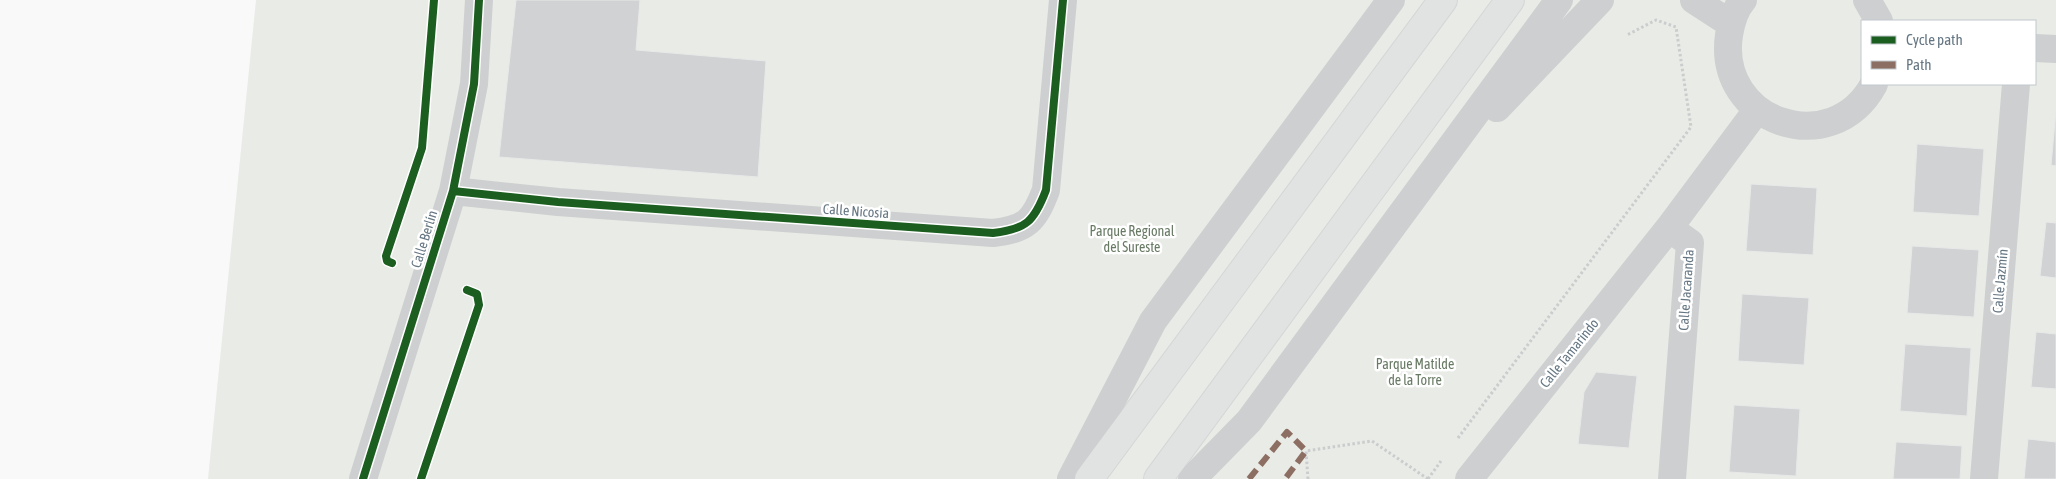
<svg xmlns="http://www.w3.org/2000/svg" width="2056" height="479" viewBox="0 0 2056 479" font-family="'Asap Condensed',sans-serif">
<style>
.green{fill:#e8ebe6;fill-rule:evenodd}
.building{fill:#d0d2d3;stroke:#e8e8e8}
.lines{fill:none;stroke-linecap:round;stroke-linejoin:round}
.major-casing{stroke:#d5d6d7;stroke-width:30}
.path{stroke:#cbcccd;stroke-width:3;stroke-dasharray:2.5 2.5;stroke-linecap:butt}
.minor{stroke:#cecfd0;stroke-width:28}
.major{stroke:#e1e2e2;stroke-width:28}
.quiet{stroke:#8d6e63;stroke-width:6;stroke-dasharray:12 6;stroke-linecap:butt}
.cycleway-casing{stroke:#fff;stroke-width:11}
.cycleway{stroke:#1b5e20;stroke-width:8}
.labels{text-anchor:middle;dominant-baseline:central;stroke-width:5;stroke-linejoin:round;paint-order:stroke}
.street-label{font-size:14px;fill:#657683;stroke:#fff}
.park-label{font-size:14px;fill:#687a64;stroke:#fff}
</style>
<rect width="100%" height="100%" fill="#f9f9f9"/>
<!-- green -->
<path class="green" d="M256,0H2056V479H208ZM1862,21H2035V84H1862Z"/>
<!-- building -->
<path class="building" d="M516,0H640L636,50L766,61L758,177L499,157Z
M2056,111V166L2051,165Z
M1917,144L1984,149L1979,216L1913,212Z
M1751,184L1817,188L1813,255L1746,251Z
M2046,222L2056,223V278L2040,276Z
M1912,246L1979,250L1974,317L1907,313Z
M1742,294L1809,298L1804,365L1738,361Z
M2036,332L2056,334V389L2031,387Z
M1905,344L1971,348L1967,416L1900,411Z
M1596,372L1637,376L1629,448L1578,444L1584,392Z
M1734,405L1800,409L1796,476L1729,472Z
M2028,439L2056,442V479H2024Z
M1896,442L1962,446L1960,479H1893Z"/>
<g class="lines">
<defs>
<path id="major" d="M1089,479L1443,0
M1158,479L1510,0"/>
</defs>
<!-- major casing -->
<use href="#major" class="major-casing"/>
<!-- path -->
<path class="path" d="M1458,438L1691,127L1676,27L1656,20L1627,35
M1308,479L1306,451L1372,441L1428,479
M1428,479L1441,461"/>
<!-- minor -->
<path class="minor" d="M1694,0L1731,24
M1743,0C1735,9 1731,23 1729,35C1716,122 1832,162 1874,84
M1867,0L1879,21
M2035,48L2056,49
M1497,108L1600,0
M453,191L558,202L993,233C1026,229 1034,222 1046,190L1063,0
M363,479L453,191L474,84L479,0
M1071,479L1153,321L1391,0
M1192,479L1249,421L1559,0
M1469,479L1669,228
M1672,479L1690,243L1669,228L1757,110
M1984,479L2016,84"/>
<!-- major -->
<use href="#major" class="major"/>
<!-- quiet -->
<path class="quiet" d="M1249,479L1287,432L1306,451L1285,479"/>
<defs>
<path id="cycleway" d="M453,191L558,202L993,233C1026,229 1034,222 1046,190L1063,0
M392,263L387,261L386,256L422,148L434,0
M363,479L453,191L474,84L479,0
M421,479L479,305L477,294L467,290"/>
</defs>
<!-- cycleway casing -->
<use href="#cycleway" class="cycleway-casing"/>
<!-- cycleway -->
<use href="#cycleway" class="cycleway"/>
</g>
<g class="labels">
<!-- street labels -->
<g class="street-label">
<text transform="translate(856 211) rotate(4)">Calle Nicosia</text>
<text transform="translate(424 239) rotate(-73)">Calle Berlín</text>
<text transform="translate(2000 281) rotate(-85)">Calle Jazmín</text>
<text transform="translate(1686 290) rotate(-86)">Calle Jacaranda</text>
<text transform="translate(1569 353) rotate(-51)">Calle Tamarindo</text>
</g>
<!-- park labels -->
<g class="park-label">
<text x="1132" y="231">Parque Regional<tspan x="1132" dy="16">del Sureste</tspan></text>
<text x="1415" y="364">Parque Matilde<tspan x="1415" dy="16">de la Torre</tspan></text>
</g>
</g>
<!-- legend -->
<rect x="1861" y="20" width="175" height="65" fill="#ffffff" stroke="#c1c8cd"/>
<rect x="1871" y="36" width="25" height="8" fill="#1b5e20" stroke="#c1c8cd"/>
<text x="1906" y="45" font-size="15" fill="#657683">Cycle path</text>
<rect x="1871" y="61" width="25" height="8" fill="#8d6e63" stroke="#c1c8cd"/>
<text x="1906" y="70" font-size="15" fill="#657683">Path</text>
</svg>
